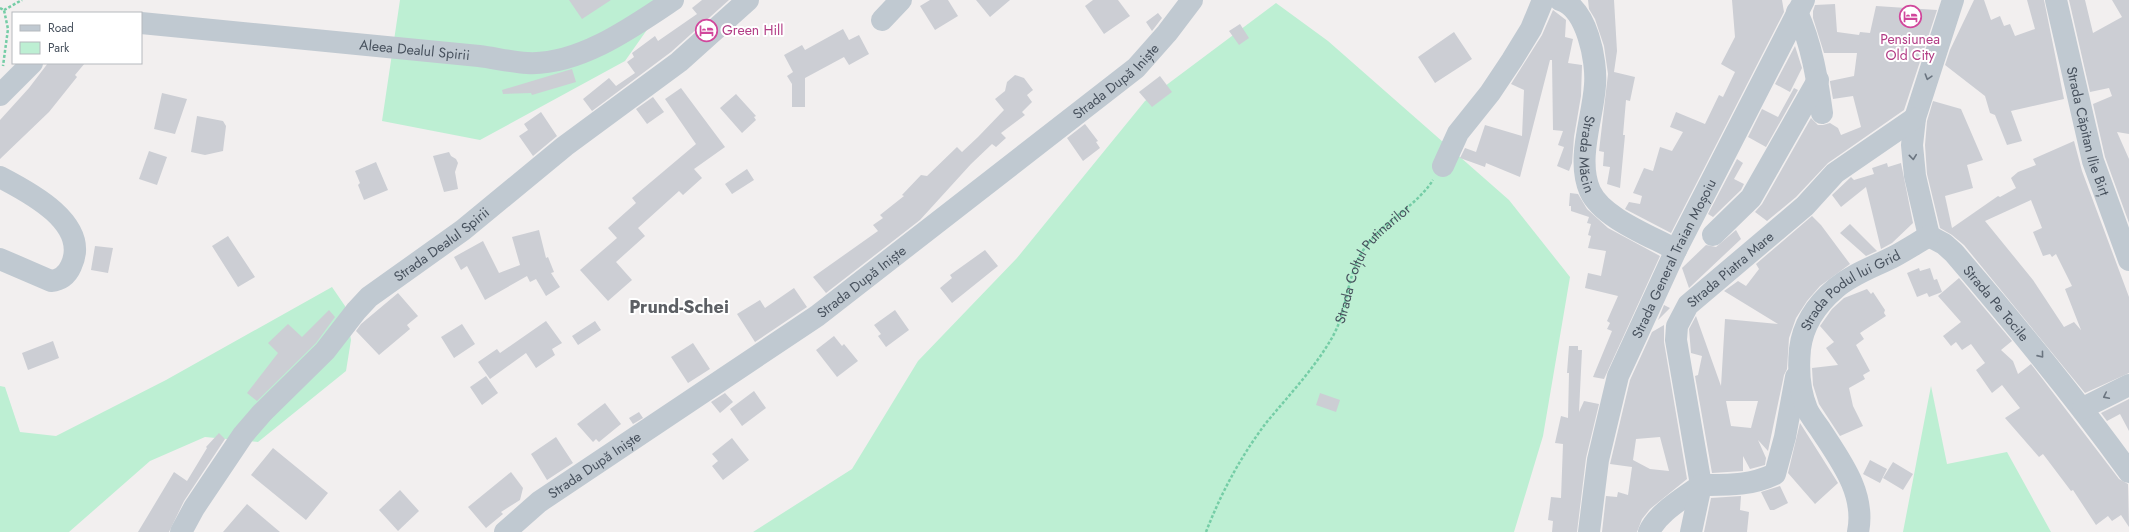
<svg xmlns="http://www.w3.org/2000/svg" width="2129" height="532" viewBox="0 0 2129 532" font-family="Jost,sans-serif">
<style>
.green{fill:#bdefd3}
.building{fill:#ccced4;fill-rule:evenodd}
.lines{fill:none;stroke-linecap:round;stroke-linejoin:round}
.path{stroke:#75cda6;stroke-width:2.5;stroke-dasharray:3 2;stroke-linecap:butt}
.minor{stroke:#c0c9d1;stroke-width:22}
.oneway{stroke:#6b7580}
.labels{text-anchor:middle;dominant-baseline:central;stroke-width:4;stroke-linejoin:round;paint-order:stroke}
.hotel-label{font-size:14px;fill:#b23c85;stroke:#fff;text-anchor:start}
.street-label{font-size:14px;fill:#47515d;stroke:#fff}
.district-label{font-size:18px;font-weight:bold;fill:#5c5f64;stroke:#fff}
</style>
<rect width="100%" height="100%" fill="#f2efef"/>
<!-- green -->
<path class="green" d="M400,0H668L625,61L480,140L382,121Z
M1276,3L1328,41L1509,200L1570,277L1543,436L1514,532H753L852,469L918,361L1017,258L1145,101Z
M332,287L345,306L351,340L346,371L258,442L205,437L150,461L69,532H0V386L5,387L20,432L56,436L166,380Z
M1931,386L1947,464L2007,452L2051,532H1903Z"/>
<!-- building -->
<path class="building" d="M569,0H611L582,19Z
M702,0H729L671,52L592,111L583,99L609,78L616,86L635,73L627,62L634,57L632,53L655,36L658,41L697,14L692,8Z
M930,0H948L958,16L935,30L920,6Z
M976,0H1010L990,17Z
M1093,0H1118L1130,16L1104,34L1085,6Z
M1588,0H1614L1617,51L1614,72L1635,77L1630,101L1626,100L1623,135H1625L1620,188L1607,184L1610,167L1603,166L1604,152L1599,151L1608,74L1604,46L1595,19L1589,9Z
M1732,0H1782L1784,12L1671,233L1625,209L1629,202L1640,204L1642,196L1633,193L1644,168L1653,171L1660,147L1672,151L1683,132L1670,127L1676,112L1705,124L1719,95L1723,97L1735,72L1721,64L1735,37Z
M1974,0H1984L1991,20L2000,16L2004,26L2010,24L2015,36L2035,29L2027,0H2044L2064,99L2011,111L2022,141L2007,145L1995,115L1990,113L1985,96L1945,65L1950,50Z
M2069,0H2085L2093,33L2122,17L2112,0H2129V134L2117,132L2129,159V223L2105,157L2093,104L2112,96L2109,88L2090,92Z
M1835,4L1837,32L1859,35L1860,32L1870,33L1876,6L1937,10L1904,110L1828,163L1796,197L1767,221L1755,212L1762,204L1811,118L1818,125H1823L1830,123L1838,128L1841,135L1861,127L1853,96L1833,99L1830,82V81L1854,76L1857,53H1824L1813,18V11L1815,5Z
M1553,10L1566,20L1565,37L1573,39L1568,63L1582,65L1581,96L1574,137L1572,163L1569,171L1557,166L1564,147L1558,145L1563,131L1553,130L1552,60H1550L1520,177L1486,163L1485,167L1460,158L1465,148L1476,152L1485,125L1522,136L1524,90L1511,84L1542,35Z
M1158,13L1162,18L1152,31L1146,22Z
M1240,24L1249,38L1239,45L1229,31Z
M843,29L849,40L859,35L869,54L849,65L844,57L805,78V107H792V84L787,76L793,72L784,55L802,45L805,50Z
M1454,32L1472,59L1435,83L1418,57Z
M1795,46L1802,68L1790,92L1775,84Z
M48,63H85L75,75L77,77L49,112L0,159V120L29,88Z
M572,69L576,82L532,95L531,93L503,94L502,90Z
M1015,75L1024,78L1033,90L1027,95L1032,102L1022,112L1025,115L1001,133L1006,138L996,147L992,144L971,164L920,220L826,293L813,277L878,231L873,225L883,218L880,215L904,196L902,195L921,175L927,176L957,147L962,152L978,137L1004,110L995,99L1005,91L1007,82Z
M1160,76L1172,92L1152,107L1139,92Z
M681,88L725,147L694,169L702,178L683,195L679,191L638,228L645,236L616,262L632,280L608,301L580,270L617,238L608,228L636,203L632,198L696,144L665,99Z
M1794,88L1798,90L1766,147L1748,137L1762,109L1778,117Z
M162,93L187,99L175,134L154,129Z
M736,94L756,116L754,117L756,120L742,133L720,108Z
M653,97L664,112L647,124L636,109Z
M1933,101L1961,109L1983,160L1967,165L1973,188L1945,196L1952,228L1998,196L2000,197L2016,188L2011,178L2018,172L2036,165L2033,159L2074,141L2082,171L2129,297V373L2085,393L1964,245L1952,235L1940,228L1927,174L1925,145L1927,121ZM2031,200L2042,228L2033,232L2043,256L2050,254L2052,257L2056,254L2072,286L2065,289L2081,330L2074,322L2064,327L2033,280L1985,221Z
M541,112L557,136L533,156L519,136L528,130L524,124Z
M197,116L223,121L226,126L223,151L205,155L191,152Z
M1085,124L1098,141L1096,142L1100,148L1083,161L1067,138Z
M149,151L167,157L157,185L139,179Z
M449,152L451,156L456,159L458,163L455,172L458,189L444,192L433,156Z
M1737,159L1743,163L1734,179L1744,184L1741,190L1713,217L1708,214Z
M376,162L388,190L364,200L358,185L360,183L355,171Z
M1887,163L1888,167L1901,163L1913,223L1892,243L1881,249L1866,187L1841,207L1832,195L1851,177L1854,180L1874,174L1872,168Z
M747,169L754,180L732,194L725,184Z
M1570,193L1578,194L1587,209L1608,228L1660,256L1604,379L1593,377L1612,331L1607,329L1610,323L1607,321L1618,296L1585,288L1588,273L1601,276L1606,251L1588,248L1591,236L1588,235L1591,224L1587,223L1589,217L1571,211V206H1569Z
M1812,216L1821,225L1850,264L1820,286L1807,301L1796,318L1789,338L1787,369L1784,375L1768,451L1758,440L1766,458L1765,465L1750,469L1743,456V471L1712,473L1695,376L1698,375L1702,356L1691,353L1689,329L1696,316L1721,386L1725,319L1778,324L1724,291L1738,281L1746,286L1759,269L1756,264ZM1726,401H1758L1751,428L1731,426Z
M1850,224L1877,251L1866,256L1840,233Z
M539,230L546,258L548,257L554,272L551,273L560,287L546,296L536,279L530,282L527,276L485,300L467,266L461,270L454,257L483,241L499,273L520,265L512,237Z
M1736,230L1741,239L1689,288L1682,268L1706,245L1716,247Z
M228,236L255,277L238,287L212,246Z
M95,246L113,248L108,273L91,270Z
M985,250L998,266L952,303L940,288L952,278L950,275Z
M1919,268L1920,271L1930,268L1934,280L1937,279L1942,292L1929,297L1927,293L1917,297L1907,273Z
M1959,278L2012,341L2001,350L2013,361L2018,374L2031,364L2119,479L2128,484L2129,527L2121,515L2112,521L2108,516L2096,525L2073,490L2071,491L2043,454L2039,457L2005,418L2020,408L2002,385L1992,393L1976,370L1985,363L1971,344L1962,350L1956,342L1951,346L1943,336L1961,322L1938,296Z
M794,288L807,307L755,342L737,314L760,300L765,308Z
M1867,289L1871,294L1873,292L1885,310L1884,313L1886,316L1860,333L1864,339L1856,345L1870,371L1863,375L1865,379L1849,388L1853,406L1863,426L1840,436L1819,404L1813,385L1812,368L1838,365L1826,348L1834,342L1820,326L1832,309L1844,298Z
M398,293L418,316L407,325L410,329L379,355L356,331L361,324Z
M1664,305L1670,308L1658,320Z
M329,310L335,317L316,343L257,401L247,393L278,353L268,343L288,324L302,337Z
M895,310L909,330L886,347L878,336L881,334L874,325Z
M546,321L562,343L552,349L555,355L536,368L526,353L490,379L478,362L497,349L500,353Z
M595,321L601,330L578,345L572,336Z
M462,324L475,344L454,358L441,337Z
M1664,325V342L1687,479L1650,509L1642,519L1637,532H1602L1606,496L1617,497L1618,492L1628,495L1632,467L1610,464L1630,380L1652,332ZM1660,437L1669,471L1650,469L1633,460L1636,439Z
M834,336L842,346L844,344L858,361L837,377L816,350Z
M53,341L59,358L28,370L22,353Z
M693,343L710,369L688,383L671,357Z
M1569,346H1578V350H1582L1579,412L1584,401L1599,404L1586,458L1577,532H1552L1553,521L1548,520L1551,497L1561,498L1563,444L1555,443L1561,416L1568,418L1569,373H1567Z
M486,376L498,393L482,405L470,387Z
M754,391L766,408L742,426L730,409Z
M725,393L733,402L720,413L711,402Z
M1320,393L1340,400L1336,412L1316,405Z
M2129,399V431L2120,414L2107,421L2101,413Z
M605,403L621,424L599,442L596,439L593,442L577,424Z
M639,412L643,418L633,424L629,418Z
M1800,423L1838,483L1815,504L1788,473Z
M219,433L225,439L184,501L169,532H138L174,472L187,481L207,448L206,447Z
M556,437L573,463L547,480L531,454Z
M732,438L749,460L723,480L712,466L718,461L712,454Z
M273,448L328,493L306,520L251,475Z
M1870,460L1887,469L1880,483L1863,474Z
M1893,462L1913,474L1903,490L1883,478Z
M511,472L523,488L520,500L501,512L503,514L486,528L468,507Z
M1780,486L1788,503L1774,510H1770L1761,492Z
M400,490L419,511L398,531L379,510Z
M1741,496L1740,510L1749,512L1747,532H1704L1711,498Z
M247,504L280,532H223Z"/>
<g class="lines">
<!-- path -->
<g class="path">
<path d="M0,8L4,10L8,29L3,66"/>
<path d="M4,10L22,0"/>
<path id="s1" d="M1206,532C1221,493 1241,456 1266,423C1289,395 1315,368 1333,336C1348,309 1346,276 1364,249C1383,221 1415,208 1433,180"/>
</g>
<!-- minor -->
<g class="minor">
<path id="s2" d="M1560,0C1587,8 1597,61 1595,85C1593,118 1576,159 1590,191C1602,218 1651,236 1676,250"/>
<path id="s3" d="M2056,0L2093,161L2129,260"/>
<path d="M1797,12C1812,45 1817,78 1822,113"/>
<path d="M882,20L901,0"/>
<path id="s4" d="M141,23L479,56C495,58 511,62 527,63C578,66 633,27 673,0"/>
<path d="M0,95L32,63"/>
<path d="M1443,166L1458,133L1490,93L1512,60L1531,29L1543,0"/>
<path d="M0,177C29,192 91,224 71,266C67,275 61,280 51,281L0,259"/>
<path d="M1713,235L1751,198L1818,80"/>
<path id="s5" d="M1929,236L1944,244L1954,253C2015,324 2074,396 2129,472"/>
<path d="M1929,236L1915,176L1912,145L1915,118L1953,0"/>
<path d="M2083,408L2129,385"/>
<path id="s6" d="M181,532L194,508L243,435L262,413L325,351L356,311L369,297L463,230L565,146L679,62L748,0"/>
<path id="s7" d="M505,532L539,502L817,316L1136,68L1167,33L1192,0"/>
<path id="s8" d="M1589,532L1598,460L1618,376L1676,250L1804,0"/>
<path id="s9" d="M1649,532C1658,512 1684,498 1701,485L1676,340L1677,326L1688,305L1805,206L1835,173L1915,118"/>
<path d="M1691,532L1701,485C1728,485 1750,486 1775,474L1785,437L1796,377"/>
<path id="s10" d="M1858,532C1866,493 1840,460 1820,429C1816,423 1810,416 1807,409C1799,390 1798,370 1800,349C1803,324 1817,304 1836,288C1854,273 1874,267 1895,256C1906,250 1917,243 1929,236"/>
</g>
</g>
<!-- one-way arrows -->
<defs><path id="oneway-chevron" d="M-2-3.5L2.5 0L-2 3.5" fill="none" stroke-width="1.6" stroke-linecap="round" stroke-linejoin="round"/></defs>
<g class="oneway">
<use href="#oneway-chevron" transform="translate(1928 77) rotate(107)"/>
<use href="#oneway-chevron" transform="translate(1913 157) rotate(84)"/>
<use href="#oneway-chevron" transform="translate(2041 355) rotate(51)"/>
<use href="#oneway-chevron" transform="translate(2106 396) rotate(154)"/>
</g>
<!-- icons -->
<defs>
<symbol id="hotel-ring" viewBox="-11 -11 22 22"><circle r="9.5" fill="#fff" stroke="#d1479c" stroke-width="1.5"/><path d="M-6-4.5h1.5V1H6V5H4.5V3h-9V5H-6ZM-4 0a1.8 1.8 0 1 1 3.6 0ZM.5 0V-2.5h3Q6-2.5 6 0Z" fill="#d1479c"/></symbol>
</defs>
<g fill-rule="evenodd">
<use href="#hotel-ring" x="1898" y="4" width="25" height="25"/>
<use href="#hotel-ring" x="694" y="18" width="25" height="25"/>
</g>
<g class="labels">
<!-- hotel labels -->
<g class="hotel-label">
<text x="722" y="30">Green Hill</text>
<text x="1910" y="39" text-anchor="middle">Pensiunea<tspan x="1910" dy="16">Old City</tspan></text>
</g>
<!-- street labels -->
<g class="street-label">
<text stroke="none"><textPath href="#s4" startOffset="275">Aleea Dealul Spirii</textPath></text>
<text stroke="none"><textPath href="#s7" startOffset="760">Strada După Iniște</textPath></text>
<text stroke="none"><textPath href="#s3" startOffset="135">Strada Căpitan Ilie Birț</textPath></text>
<text stroke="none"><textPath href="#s2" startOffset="167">Strada Măcin</textPath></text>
<text stroke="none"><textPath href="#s6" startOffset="392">Strada Dealul Spirii</textPath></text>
<text stroke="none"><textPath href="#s8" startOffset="289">Strada General Traian Moșoiu</textPath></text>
<text stroke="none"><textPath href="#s1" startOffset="319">Strada Colțul Putinarilor</textPath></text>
<text stroke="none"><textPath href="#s9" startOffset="311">Strada Piatra Mare</textPath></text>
<text stroke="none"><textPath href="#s7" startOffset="436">Strada După Iniște</textPath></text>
<text stroke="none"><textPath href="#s10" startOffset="280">Strada Podul lui Grid</textPath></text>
<text stroke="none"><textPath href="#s5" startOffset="96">Strada Pe Tocile</textPath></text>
<text stroke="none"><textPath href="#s7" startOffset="112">Strada După Iniște</textPath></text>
</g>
<!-- district labels -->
<g class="district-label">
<text x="679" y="307">Prund-Schei</text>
</g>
</g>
<!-- legend -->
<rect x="12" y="12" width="130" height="52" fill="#ffffff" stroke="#b5b9be"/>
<rect x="20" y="25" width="20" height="6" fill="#c0c9d1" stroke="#b5b9be"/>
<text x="48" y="32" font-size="12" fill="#47515d">Road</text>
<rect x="20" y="42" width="20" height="12" fill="#bdefd3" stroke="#b5b9be"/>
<text x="48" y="52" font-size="12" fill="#47515d">Park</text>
</svg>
